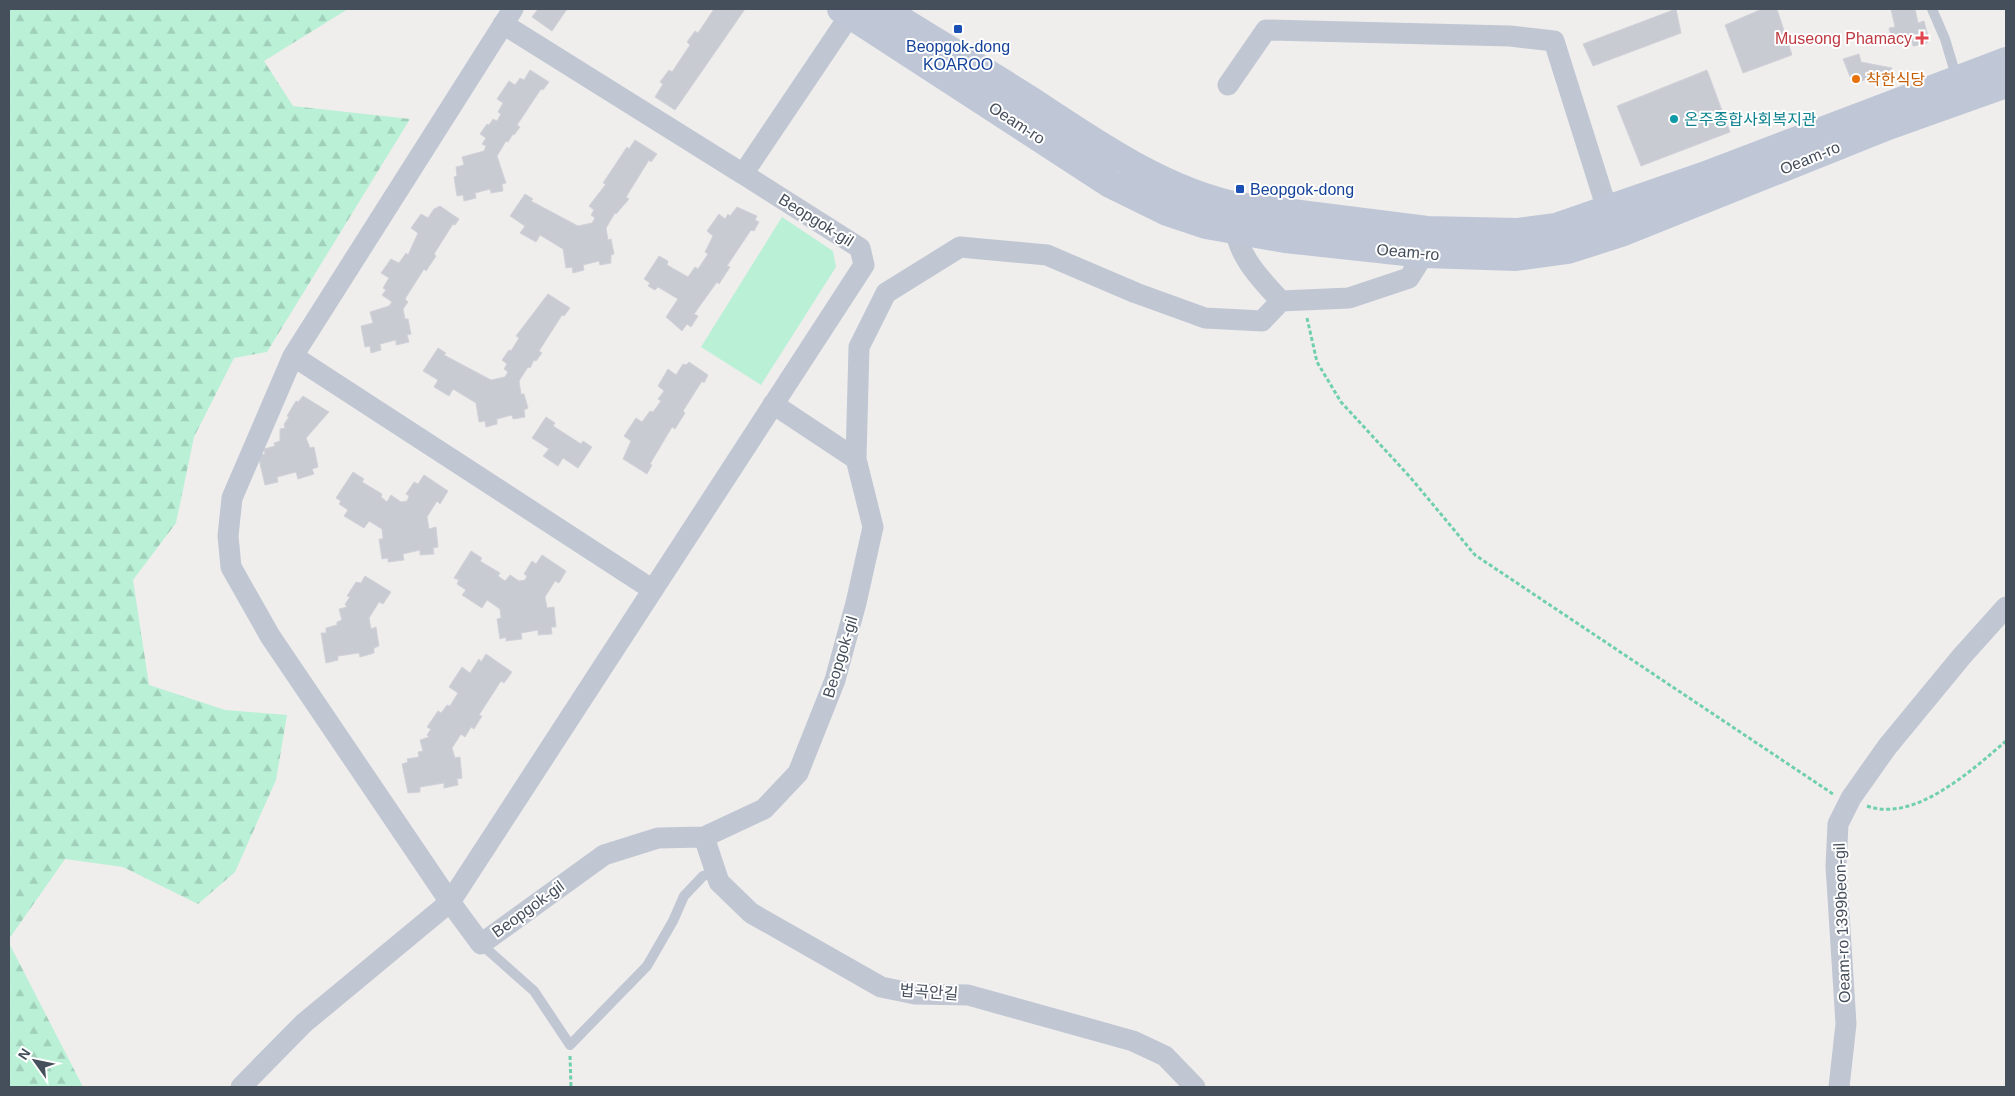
<svg xmlns="http://www.w3.org/2000/svg" width="2015" height="1096" viewBox="0 0 2015 1096" font-family="Arial,'Noto Sans KR',sans-serif">
<style>
.green{fill:#b9f0d6}
.forest{fill:url(#forest-firs)}
.building{fill:#c9cbd3;stroke:#d1d2d9}
.lines{fill:none;stroke-linecap:round;stroke-linejoin:round}
.path{stroke:#70d0ae;stroke-width:3;stroke-dasharray:4 2.5;stroke-linecap:butt}
.lane{stroke:#c0c7d3;stroke-width:10}
.street{stroke:#c0c7d3;stroke-width:21}
.secondary{stroke:#bfc7d7;stroke-width:28}
.transit-dot{fill:#1a4fb4;stroke:#fff;stroke-width:2}
.health-dot{fill:#e0444e;stroke:#fff;stroke-width:2}
.food-dot{fill:#e8710a;stroke:#fff;stroke-width:2}
.culture-dot{fill:#0f9aa8;stroke:#fff;stroke-width:2}
.labels{text-anchor:middle;dominant-baseline:central;stroke-width:4;stroke-linejoin:round;paint-order:stroke}
.health-label{font-size:16px;fill:#be3a42;stroke:#fff;text-anchor:end}
.transit-label{font-size:16px;fill:#164399;stroke:#fff}
.food-label{font-size:16px;fill:#c56008;stroke:#fff;text-anchor:start}
.culture-label{font-size:16px;fill:#0d838f;stroke:#fff;text-anchor:start}
.street-label{font-size:16px;fill:#454e5b;stroke:#fff}
</style>
<defs>
<pattern id="forest-firs" width="22" height="20" patternUnits="userSpaceOnUse" patternTransform="scale(1.25)"><rect width="22" height="20" fill="#b9f0d6"/><path d="M5 1l3.5 6h-7zM16 11l3.5 6h-7z" fill="#a0cfba"/></pattern>
</defs>
<rect width="100%" height="100%" fill="#f0eeed"/>
<!-- green -->
<path class="green" d="M782,217L833,251L836,267L761,385L701,347Z"/>
<!-- forest -->
<path class="forest" d="M9,9H348L264,61L293,106L410,119L267,352L234,358L194,437L176,523L133,580L149,685L225,710L287,715L276,780L235,872L198,904L123,867L65,859L9,939Z
M9,943L83,1087H9Z"/>
<!-- building -->
<path class="building" d="M538,9H567L552,31L532,17Z
M714,9H745L675,110L655,97L663,84L660,82L669,70L672,72L690,45L687,42L695,31L698,33Z
M1676,9L1681,33L1593,66L1583,44Z
M1762,9H1777L1792,55L1743,73L1725,25Z
M1891,9H1915L1918,23L1924,21L1929,40L1926,44L1913,46L1912,42L1893,46L1889,28L1895,27Z
M1859,54L1861,62L1892,68L1890,71L1853,84L1843,59Z
M530,70L549,82L543,90L541,89L517,125L520,127L514,135L513,134L508,142L506,141L497,156L506,183L502,184L503,191L491,193L490,189L475,193L476,198L464,201L463,195L457,196L454,177L457,176L456,167L464,165L462,157L484,151L486,146L482,144L486,138L480,134L487,124L489,125L493,119L497,121L501,114L498,112L503,103L497,99L509,81L515,85L520,78L524,80Z
M1707,70L1730,132L1641,166L1617,106Z
M635,140L657,154L651,162L649,160L626,197L629,199L616,214L615,213L606,228L608,240L611,239L614,254L611,255V263L600,265L599,261L583,265L584,270L573,273L572,267L566,268L563,249L540,235L536,242L520,233L525,226L510,216L525,194L533,199L531,201L578,226L592,223L595,218L591,215L594,210L589,206L606,184L603,183L627,147L629,149Z
M440,206L459,219L455,225L453,224L434,254L436,256L426,271L424,269L405,299L408,302L403,309L405,319H408L411,334L407,335L409,342L396,345V340L380,344L381,350L371,353L370,346L365,347L361,326L373,323L370,312L389,306L392,302L382,295L386,290L383,288L389,278L381,273L391,259L399,263L406,253L408,255L418,233L411,228L421,214L428,218L434,209Z
M737,207L757,216L755,220L759,222L754,231L751,230L727,266L730,267L719,284L717,282L694,314L698,316L691,327L687,324L682,331L666,317L678,299L658,287L655,290L648,286L650,283L644,279L659,256L668,261L667,265L688,277L695,267L698,269L708,254L705,252L713,236L707,231L719,214L725,219L728,214L730,216Z
M548,294L570,308L564,316L562,315L539,351L542,353L536,361L534,360L530,368L528,367L519,381L521,394H524L528,408L524,410L525,417L513,419L512,415L497,419V424L486,427L485,421L479,422L476,403L453,389L449,396L434,387L438,380L423,371L438,348L446,353L444,355L491,380L505,377L508,372L504,369L507,364L502,360L509,350L511,351L519,338L516,336Z
M689,362L708,375L704,383L702,381L683,411L685,413L675,429L672,427L650,464L652,465L647,474L623,459L631,441L624,436L636,418L642,422L650,411L653,412L661,401L658,399L664,391L658,386L668,369L676,375L683,364L686,365Z
M303,396L329,412L306,438L310,448L314,447L318,467L312,469L314,474L298,479L296,472L277,477L278,482L265,485L258,455L265,454L264,449L275,446L274,443L280,441V429L285,428L284,424L289,417L287,416L296,401L298,402Z
M546,417L555,423L553,426L581,444L583,441L592,447L578,468L563,458L558,466L543,456L549,449L532,438Z
M353,472L364,479L362,482L382,494L381,497L387,502L391,495L401,502L407,501L409,496L406,494L414,482L418,484L424,475L448,491L440,504L437,501L427,517L429,529L436,527L438,547L433,548L434,554L420,555V550L403,554L404,560L388,562V558L382,559L379,539H383L382,529L369,521L364,528L344,516L348,510L339,504L341,501L336,498Z
M471,551L482,558L480,561L500,573L498,576L505,581L510,575L519,581L525,580L527,576L524,574L532,561L536,564L542,555L566,571L559,583L555,581L545,597L547,608L554,607L556,627H551L552,634L538,635V630L521,633L522,639L506,641V637L500,639L497,619L501,618L500,609L487,600L482,608L462,595L466,590L457,584L459,580L454,578Z
M365,576L391,592L383,604L379,602L369,618L371,629L376,627L379,646L374,648V653L360,657L359,653L338,656V660L326,663L321,633H326V628L337,625V622L342,620L339,609L347,607L345,604L350,597L347,596L356,582L361,583Z
M486,654L512,672L504,683L501,681L479,715L482,716L474,729L471,727L465,737L461,734L452,748L455,758L460,757L462,778L457,779L458,785L444,788V783L420,787V792L408,793L402,764L408,762L407,759L419,757L418,752L423,751L420,740L429,737L427,735L431,729L427,727L438,711L441,713L447,705L450,706L458,693L449,687L462,667L470,673L479,659L481,662Z"/>
<g class="lines">
<!-- path -->
<path class="path" d="M1307,318L1317,362L1341,402L1410,477L1475,555L1833,794
M1867,806C1915,823 1972,770 2006,741
M570,1056L571,1087"/>
<!-- lane -->
<path class="lane" d="M1932,9L1945,39L1957,79
M481,944L534,991L570,1045L647,966L673,921L684,896L703,876L715,872"/>
<!-- street -->
<path class="street" d="M513,9L293,356L232,498L228,536L231,567L270,636L450,902L864,265L860,248L743,174L854,9
M503,24L743,174
M1228,85L1266,30L1510,36L1554,41L1607,209
M1236,218C1231,249 1261,280 1281,301
M293,356L653,590
M856,459L859,347L886,293L960,247L1047,255L1136,293L1205,318L1262,321L1281,301L1349,298L1409,278L1424,254L1426,241
M704,837L719,882L751,913L881,987L915,994L968,995L1133,1041L1165,1056L1195,1087
M241,1087L304,1023L450,902L481,944L604,855L658,838L704,837L764,809L798,773L835,680L856,603L873,527L856,459L773,404
M1839,1087L1846,1024L1836,866L1838,824L1851,798L1887,747L1962,656L2006,607"/>
<!-- secondary -->
<path class="secondary" d="M841,9L1110,184L1167,212L1206,225L1285,239L1424,254L1516,257L1568,250L1621,233L1888,126L2006,84
M883,9C933,40 983,70 1032,101C1096,143 1162,190 1238,206L1427,230L1518,232L1556,227L1703,176L2006,61"/>
</g>
<!-- markers -->
<g class="transit-dot">
<rect x="953" y="24" width="10" height="10" rx="2.5"/>
<rect x="1235" y="184" width="10" height="10" rx="2.5"/>
</g>
<path class="health-dot" d="M1919.5 30.5h5v5h5v5h-5v5h-5v-5h-5v-5h5z"/>
<circle class="food-dot" cx="1856" cy="79" r="5"/>
<circle class="culture-dot" cx="1674" cy="119" r="5"/>
<g class="labels">
<!-- health labels -->
<g class="health-label">
<text x="1912" y="38">Museong Phamacy</text>
</g>
<!-- transit labels -->
<g class="transit-label">
<text x="958" y="46">Beopgok-dong<tspan x="958" dy="18">KOAROO</tspan></text>
<text x="1250" y="189" text-anchor="start">Beopgok-dong</text>
</g>
<!-- food labels -->
<g class="food-label">
<text x="1866" y="79">착한식당</text>
</g>
<!-- culture labels -->
<g class="culture-label">
<text x="1684" y="119">온주종합사회복지관</text>
</g>
<!-- street labels -->
<g class="street-label">
<text transform="translate(1017 123) rotate(33)">Oeam-ro</text>
<text transform="translate(1810 158) rotate(-22)">Oeam-ro</text>
<text transform="translate(816 220) rotate(32)">Beopgok-gil</text>
<text transform="translate(1408 252) rotate(5)">Oeam-ro</text>
<text transform="translate(840 657) rotate(-73)">Beopgok-gil</text>
<text transform="translate(528 909) rotate(-36)">Beopgok-gil</text>
<text transform="translate(1842 923) rotate(-92)">Oeam-ro 1399beon-gil</text>
<text transform="translate(929 992) rotate(4)">법곡안길</text>
</g>
</g>
<!-- border -->
<rect width="2015" height="1096" fill="none" stroke="#454e5b" stroke-width="20"/>
<!-- north arrow -->
<g transform="translate(35 1061) rotate(303)" stroke="#ffffff" stroke-width="4" paint-order="stroke">
<path d="M0-4L9 19L0 12L-9 19Z" fill="#454e5b"/>
<text y="-8" font-size="14" font-weight="bold" text-anchor="middle" fill="#454e5b">N</text>
</g>
</svg>
